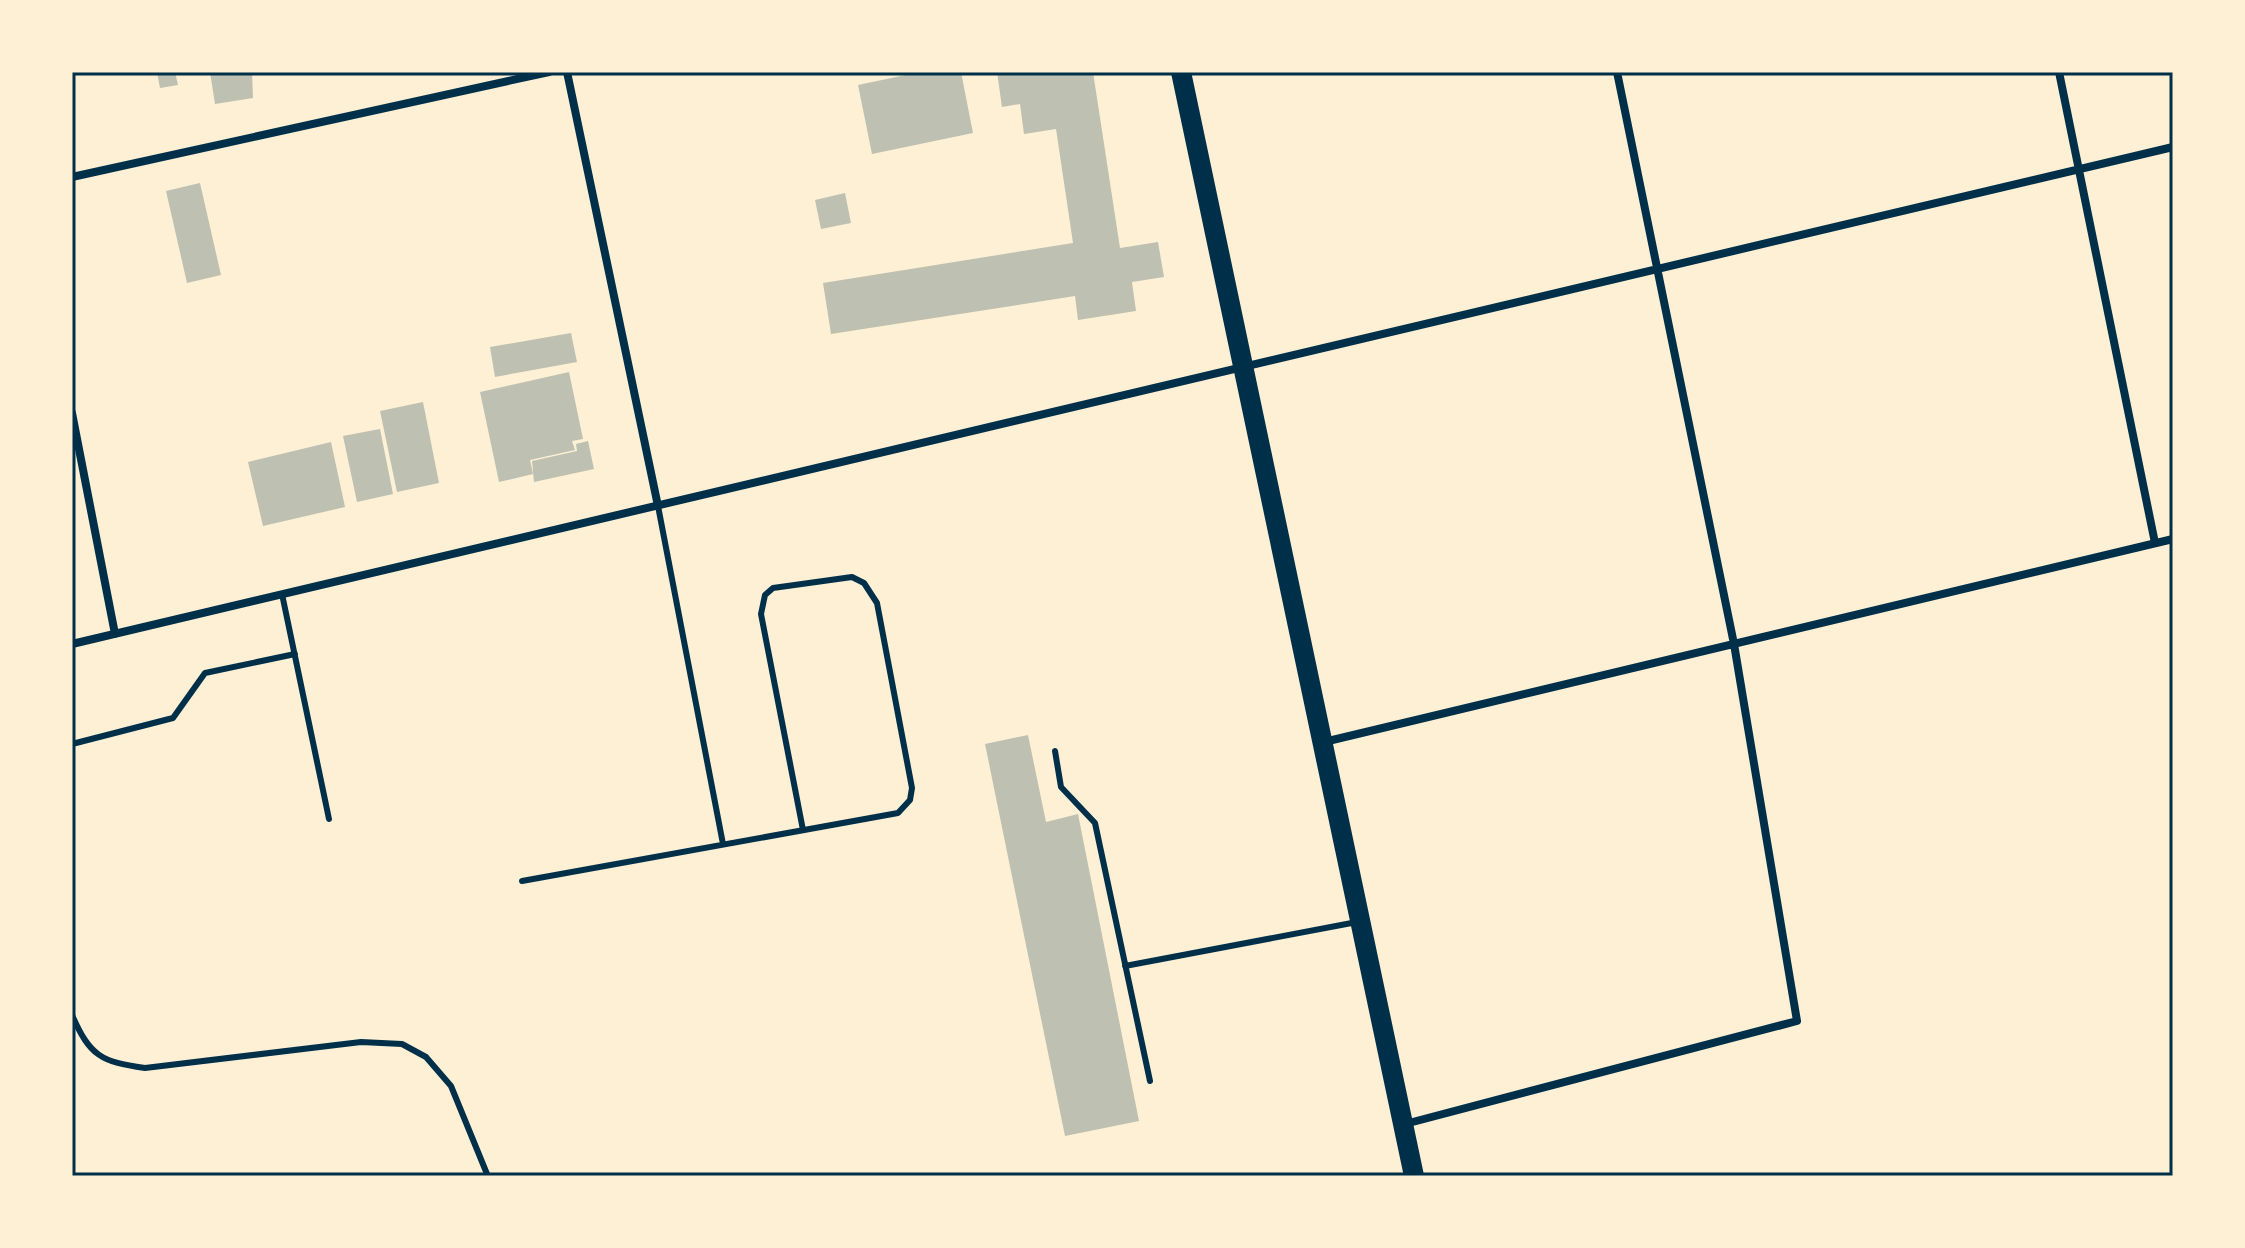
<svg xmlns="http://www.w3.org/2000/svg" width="2245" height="1248" viewBox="0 0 2245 1248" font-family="'Archivo Narrow',sans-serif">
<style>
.building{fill:#bec0b2}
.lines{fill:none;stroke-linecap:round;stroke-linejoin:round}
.service{stroke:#003049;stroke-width:6}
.minor{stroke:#003049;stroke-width:8}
.primary{stroke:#003049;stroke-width:20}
.neatline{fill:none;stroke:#003049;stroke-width:3}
</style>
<rect width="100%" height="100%" fill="#fdf0d5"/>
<!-- building -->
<path class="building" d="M157,72H175L178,85L160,88Z
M210,72H252L253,98L215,104Z
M920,72H961L973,133L872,154L858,85Z
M997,72H1093L1120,248L1158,242L1164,277L1132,282L1136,311L1078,320L1075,296L831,334L823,283L1073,243L1056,129L1024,134L1020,104L1002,107Z
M200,183L221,275L187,283L166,191Z
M845,193L851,223L821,229L815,200Z
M571,333L577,362L495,377L490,347Z
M569,372L583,439L572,441L575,450L530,460L533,474L499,482L480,392Z
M423,402L439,483L397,492L380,411Z
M380,429L393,494L357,502L343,436Z
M588,441L594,469L534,482L532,461L577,451L576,444Z
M331,442L345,507L263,526L248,462Z
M1028,735L1046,822L1078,814L1139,1121L1065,1136L985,744Z"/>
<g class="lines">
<!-- service -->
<path class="service" d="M658,506L723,844
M282,594L329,819
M72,744L173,718L205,673L295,654
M1055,751L1061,787L1095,823L1150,1081
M522,881L898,813L910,800L912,788L877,603L864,583L852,577L773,588L765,595L761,614L803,830
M1125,966L1357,922
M72,1015C90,1056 101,1062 145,1068L361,1042L402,1044L426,1057L451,1086L487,1174"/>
<!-- minor -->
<path class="minor" d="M567,72L658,506
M2059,72L2155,543
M72,177L549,72
M72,413L115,634
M72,644L2173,147
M1324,742L2173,539
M1405,1124L1797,1021L1734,644L1617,72"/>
<!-- primary -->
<path class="primary" d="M1181,72L1414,1176"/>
</g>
<!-- border -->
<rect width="2245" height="1248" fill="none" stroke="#fdf0d5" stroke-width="148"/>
<rect x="74" y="74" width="2097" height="1100" class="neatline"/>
</svg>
